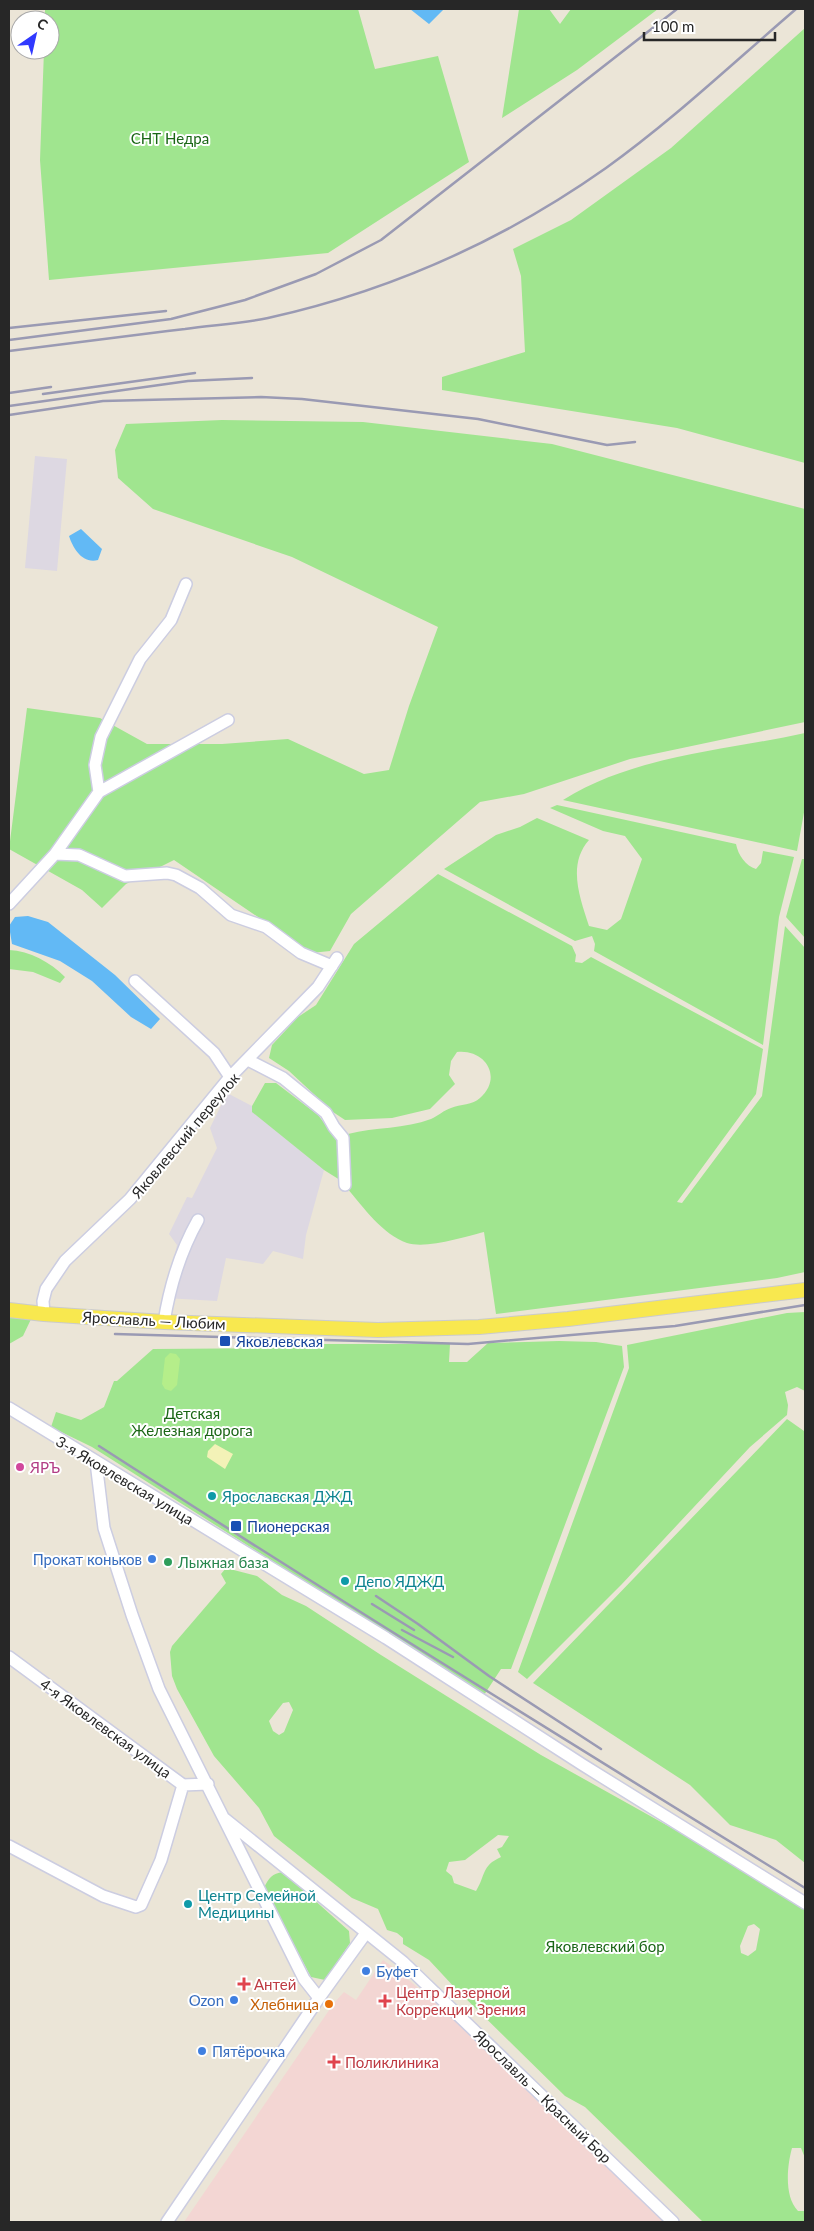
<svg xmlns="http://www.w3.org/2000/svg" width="814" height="2231" viewBox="0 0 814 2231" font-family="Lato,sans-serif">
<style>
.industrial{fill:#ddd8e2}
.medical{fill:#f3d6d3}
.green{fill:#a0e58f;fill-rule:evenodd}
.sand{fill:#f3f2b7}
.pitch{fill:#b5ee8a}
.water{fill:#62b9f5}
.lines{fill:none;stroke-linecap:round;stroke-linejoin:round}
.minor-casing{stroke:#cccde1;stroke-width:14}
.major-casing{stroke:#cbcbcb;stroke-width:16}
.minor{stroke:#fff;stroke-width:11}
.major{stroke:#f8e84f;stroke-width:14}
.rail{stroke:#9a9ab3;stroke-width:2.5}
.transit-dot{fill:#1a4fb4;stroke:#fff;stroke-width:2}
.hotel-dot{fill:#d1479c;stroke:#fff;stroke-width:2}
.culture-dot{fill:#0f9aa8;stroke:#fff;stroke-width:2}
.shop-dot{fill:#3f7fe0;stroke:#fff;stroke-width:2}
.leisure-dot{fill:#2e9e5b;stroke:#fff;stroke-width:2}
.health-dot{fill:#e0444e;stroke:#fff;stroke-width:2}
.food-dot{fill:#e8710a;stroke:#fff;stroke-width:2}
.labels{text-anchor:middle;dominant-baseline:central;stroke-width:4;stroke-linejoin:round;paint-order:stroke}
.park-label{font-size:15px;fill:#1a6615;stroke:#fff}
.street-label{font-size:15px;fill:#272727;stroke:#fff}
.transit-label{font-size:15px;fill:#164399;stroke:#fff;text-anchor:start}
.hotel-label{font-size:15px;fill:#b23c85;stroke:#fff;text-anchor:start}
.culture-label{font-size:15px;fill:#0d838f;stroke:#fff;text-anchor:start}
.shop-label{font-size:15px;fill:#366cbe;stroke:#fff;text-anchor:end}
.leisure-label{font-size:15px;fill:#27864d;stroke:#fff;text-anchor:start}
.health-label{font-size:15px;fill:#be3a42;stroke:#fff;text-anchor:start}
.food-label{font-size:15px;fill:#c56008;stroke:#fff;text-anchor:end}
</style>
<rect width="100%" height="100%" fill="#ebe5d7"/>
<!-- industrial -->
<path class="industrial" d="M35,456L67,459L57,571L25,568Z
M227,1093L252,1106L253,1112L324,1170L306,1235L303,1259L273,1251L263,1264L226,1258L217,1301L165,1298L177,1245L169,1234L187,1197L192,1198L217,1148L210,1128Z"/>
<!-- medical -->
<path class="medical" d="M383,1960L397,1970L466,2029L541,2105L566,2126L664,2222H184L334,2003L344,1992L356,2000Z"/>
<!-- green -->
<path class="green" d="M45,9H358L375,69L438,56L469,162L328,253L49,280L40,160L44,50H50V20H45Z
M519,9H549L560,24L571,9H658L577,70L502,118Z
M805,28V463L677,428L442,390V377L525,352L521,276L513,249L571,220L671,148Z
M222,420L363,422L552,444L805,509V722L630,759L524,794L480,802L351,914L330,951L311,953L174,860L126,884L102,908L82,890L9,849L27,708L100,718L147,744H222L288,739L364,774L389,770L409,706L438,627L292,557L153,509L118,478L115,450L126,424Z
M805,733V807L797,851L563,800C635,755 724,751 805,733Z
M557,805L736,844C738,855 746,866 756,869L761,863L763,851L794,857L779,917L763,1045L594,951L595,944L592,936L575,941L444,869L496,835L520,827L537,818L589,840C567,865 580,898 589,926L607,930L621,919L642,859L625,836L603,831L550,808Z
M802,859H805V938L786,917Z
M438,874L572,946L576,955L575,962L582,963L591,957L763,1049L756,1094L677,1202L682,1203L762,1096L785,926L805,948V1272L777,1278L496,1314L484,1232C464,1237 427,1249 407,1243C383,1235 363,1207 347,1188L348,1134C375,1127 405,1129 431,1119C438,1116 444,1110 451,1108C460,1104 473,1105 480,1098C503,1078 486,1049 457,1052L451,1061L449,1075L455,1084L430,1109L392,1118L345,1120L333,1112L289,1071L269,1058L272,1045L298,1017L316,1005L354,944Z
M9,950C30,951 50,962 65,977L60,983L33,972L9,969Z
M265,1083H276L318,1115L338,1141L340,1180L324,1170L252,1112V1106Z
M805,1312V1391L797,1387L785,1392L788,1405L787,1415L750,1447L622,1584L527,1679L518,1672L629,1368L627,1345L787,1313Z
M9,1316L32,1317L23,1336L9,1344Z
M559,1341L596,1342L622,1346L624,1367L511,1669H501L484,1695L92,1447L51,1427L56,1412L81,1420L104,1407L114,1381H117L153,1349L273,1348L286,1344H450L449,1362H467L488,1343Z
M787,1419L804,1431L805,1429V1863L776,1840L730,1825L690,1785L533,1683Z
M226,1568L257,1576L282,1595L306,1606L381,1655L541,1755L713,1851L805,1908V2158L801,2148H792C787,2166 784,2197 798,2211H805V2222H703L585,2107L565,2096L456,1989L429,1960L403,1944V1938L397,1933L387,1930L378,1909L352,1898L274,1836L259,1808L214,1756L177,1689L172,1676L170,1652L172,1646L226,1583L221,1574ZM289,1702L293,1710L284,1732L279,1735L273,1731L269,1721L283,1703ZM498,1835L509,1836L502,1847L497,1849L501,1857C481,1866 486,1875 476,1891L454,1883L452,1876L446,1871L449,1862L465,1860ZM754,1924L760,1929L756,1950L748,1956L741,1953L740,1946L748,1926Z
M283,1872L349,1931L350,1943L325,1980L311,1977L264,1888C269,1877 272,1874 283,1872Z"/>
<!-- sand -->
<path class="sand" d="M215,1444L233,1454L225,1469L207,1457L208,1451Z"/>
<!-- pitch -->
<path class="pitch" d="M170,1353L176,1354L180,1359L177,1385L171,1391L165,1389L162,1384L165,1358Z"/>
<!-- water -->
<path class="water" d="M410,9H444L429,24Z
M81,529L102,549L98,560C82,564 73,548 69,536Z
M28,916L48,922L115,975L160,1019L151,1029L131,1017L92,981L60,961L12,944L9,926L15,917Z"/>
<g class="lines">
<defs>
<path id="minor" d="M99,792L228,720
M55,854L79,855L125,876L167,873L176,875L200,888L231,915L266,927L301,953L332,966
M9,904L55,854L99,792L95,765L101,737L140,659L171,620L186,584
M135,981L214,1053L230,1077
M248,1060L283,1078L326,1113L334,1127L343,1138L345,1185
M44,1314L43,1301L46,1289L65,1261L130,1199L230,1077L318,987L337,958
M164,1322C170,1285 180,1252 198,1220
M9,1408L386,1638L583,1765L805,1903
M96,1462L104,1528L132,1615L159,1689L304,1979L319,1998
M9,1657L183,1785L208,1784
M225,1819L403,1962L673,2222
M9,1846L103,1896L136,1907L141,1905L161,1860L183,1785
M167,2222L319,1998L366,1933"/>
<path id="major" d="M9,1310L44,1314L164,1322L378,1330L479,1327L568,1319L805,1290"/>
</defs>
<!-- minor casing -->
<use href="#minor" class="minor-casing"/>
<!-- major casing -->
<use href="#major" class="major-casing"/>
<!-- minor -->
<use href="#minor" class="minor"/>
<!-- major -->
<use href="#major" class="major"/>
<!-- rail -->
<path class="rail" d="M9,328L166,311
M9,340L171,319L245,300L316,274L381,240L677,9
M9,351C67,344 126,336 185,329C212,325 241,324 268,318C390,291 504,240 606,168C673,120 734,62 796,9
M9,393L51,387
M43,394L195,373
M9,406L188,381L252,378
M9,415L103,401L261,397L302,399L478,419L607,445L635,442
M115,1334L468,1344L675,1326L805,1305
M99,1446C332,1596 569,1742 805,1888
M376,1596L418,1624L489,1676L601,1749
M372,1604L414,1630
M402,1630L453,1657"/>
</g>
<!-- markers -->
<g class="transit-dot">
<rect x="219" y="1335" width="12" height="12" rx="2.5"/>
<rect x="230" y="1520" width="12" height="12" rx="2.5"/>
</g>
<circle class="hotel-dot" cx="20" cy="1467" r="5"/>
<g class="culture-dot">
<circle cx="212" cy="1496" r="5"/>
<circle cx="345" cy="1581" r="5"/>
<circle cx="188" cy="1904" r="5"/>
</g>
<g class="shop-dot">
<circle cx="152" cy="1559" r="5"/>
<circle cx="366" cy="1971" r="5"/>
<circle cx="234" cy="2000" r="5"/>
<circle cx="202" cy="2051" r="5"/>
</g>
<circle class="leisure-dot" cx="168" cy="1562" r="5"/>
<g class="health-dot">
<path d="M241.5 1976.5h5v5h5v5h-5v5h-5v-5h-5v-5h5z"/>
<path d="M382.5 1993.5h5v5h5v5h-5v5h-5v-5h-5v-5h5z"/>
<path d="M331.5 2054.5h5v5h5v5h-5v5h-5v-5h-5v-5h5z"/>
</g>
<circle class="food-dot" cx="329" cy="2004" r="5"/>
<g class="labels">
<!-- park labels -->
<g class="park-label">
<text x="170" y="138">СНТ Недра</text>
<text x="192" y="1413">Детская<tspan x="192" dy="17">Железная дорога</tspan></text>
<text x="605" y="1946">Яковлевский бор</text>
</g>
<!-- street labels -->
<g class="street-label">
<text transform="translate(185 1135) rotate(-50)">Яковлевский переулок</text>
<text transform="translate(154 1320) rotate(3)">Ярославль — Любим</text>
<text transform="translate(125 1480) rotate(31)">3-я Яковлевская улица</text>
<text transform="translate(106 1728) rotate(36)">4-я Яковлевская улица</text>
<text transform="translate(543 2096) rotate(44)">Ярославль — Красный Бор</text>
</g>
<!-- transit labels -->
<g class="transit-label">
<text x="236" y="1341">Яковлевская</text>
<text x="247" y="1526">Пионерская</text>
</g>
<!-- hotel labels -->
<g class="hotel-label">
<text x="30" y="1467">ЯРЪ</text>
</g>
<!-- culture labels -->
<g class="culture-label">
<text x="222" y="1496">Ярославская ДЖД</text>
<text x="355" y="1581">Депо ЯДЖД</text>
<text x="198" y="1895">Центр Семейной<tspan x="198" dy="17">Медицины</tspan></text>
</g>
<!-- shop labels -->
<g class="shop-label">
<text x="142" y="1559">Прокат коньков</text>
<text x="376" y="1971" text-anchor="start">Буфет</text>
<text x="224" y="2000">Ozon</text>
<text x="212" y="2051" text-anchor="start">Пятёрочка</text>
</g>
<!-- leisure labels -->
<g class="leisure-label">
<text x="178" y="1562">Лыжная база</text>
</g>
<!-- health labels -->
<g class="health-label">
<text x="254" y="1984">Антей</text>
<text x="396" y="1992">Центр Лазерной<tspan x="396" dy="17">Коррекции Зрения</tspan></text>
<text x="345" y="2062">Поликлиника</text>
</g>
<!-- food labels -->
<g class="food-label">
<text x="319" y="2004">Хлебница</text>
</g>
</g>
<!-- border -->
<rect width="814" height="2231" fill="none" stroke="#272727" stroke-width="20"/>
<!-- north arrow -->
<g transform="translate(35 35) rotate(34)"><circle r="24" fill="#ffffff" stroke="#a9a9a9"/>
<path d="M0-4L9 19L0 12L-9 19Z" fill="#3039ff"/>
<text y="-8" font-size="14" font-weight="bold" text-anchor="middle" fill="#272727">С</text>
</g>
<!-- scale -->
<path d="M644 32v8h131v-8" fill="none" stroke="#272727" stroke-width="2.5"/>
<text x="652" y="32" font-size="15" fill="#272727" stroke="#ffffff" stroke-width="4" paint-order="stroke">100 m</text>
</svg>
